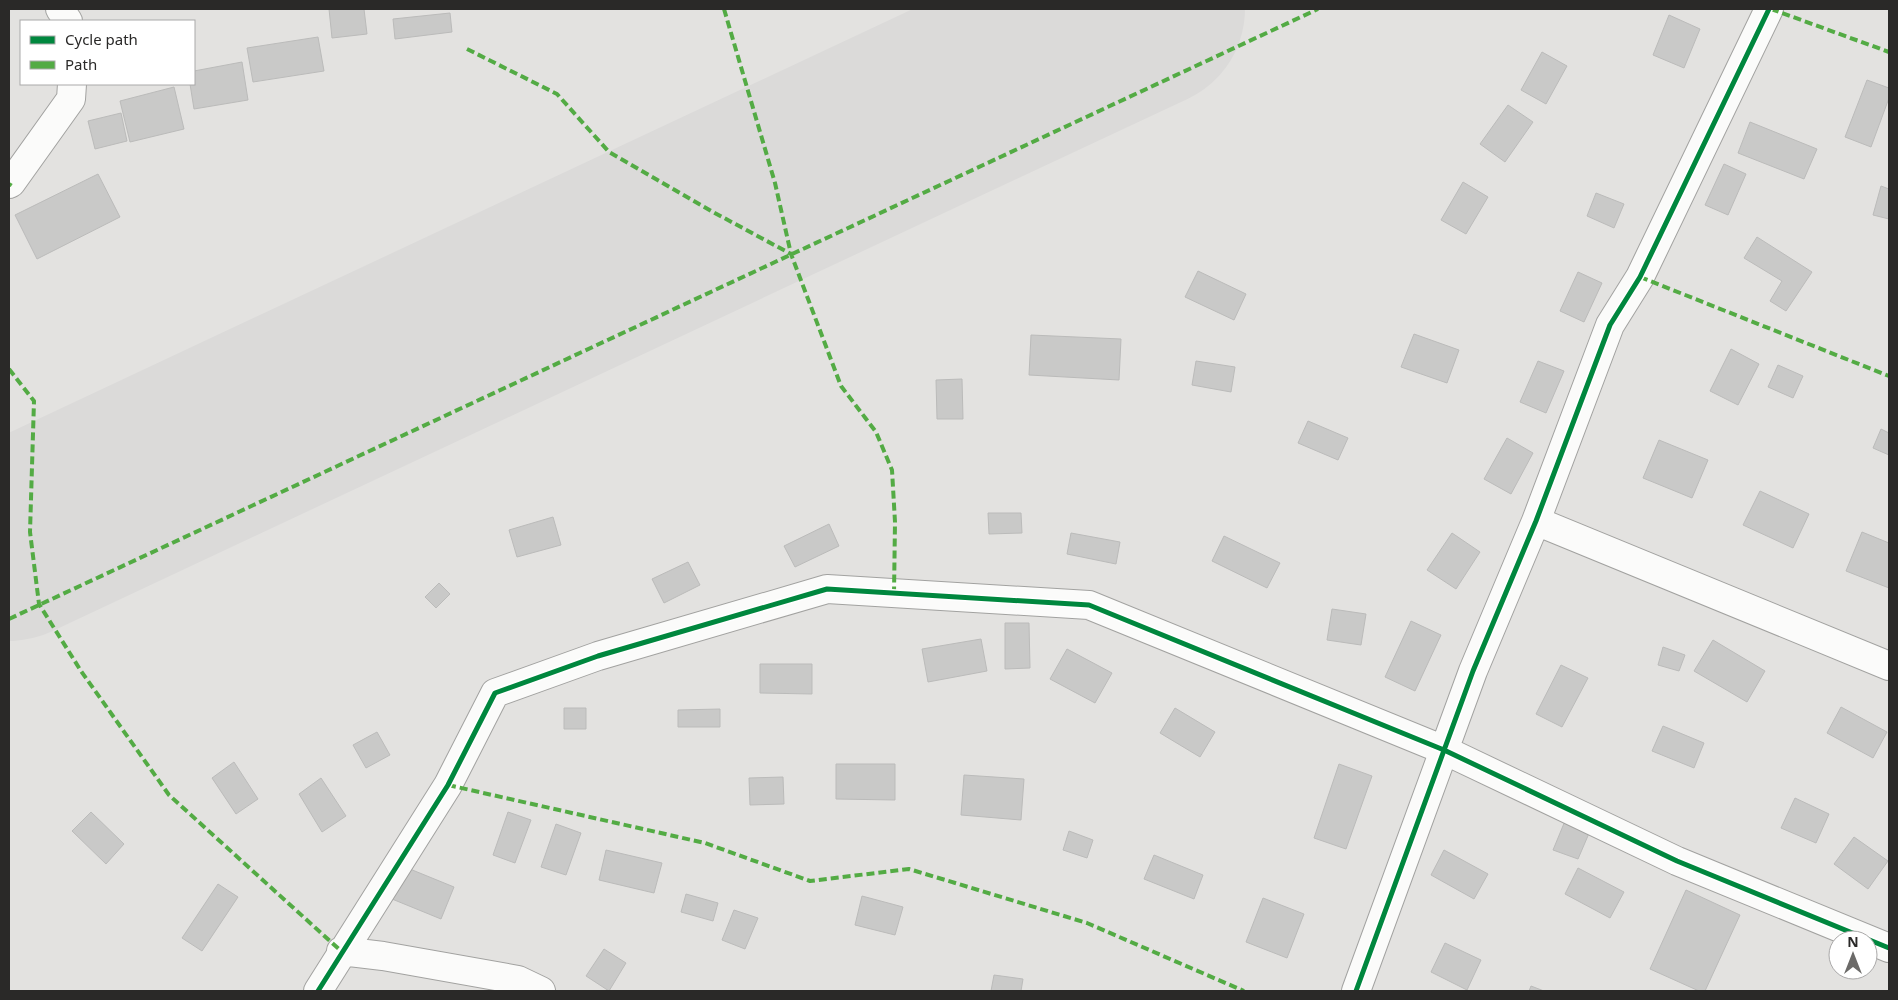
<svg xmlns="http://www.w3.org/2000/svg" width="1898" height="1000" viewBox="0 0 1898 1000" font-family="'Noto Sans',sans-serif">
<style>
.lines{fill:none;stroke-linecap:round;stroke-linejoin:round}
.runway{stroke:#dbdad9;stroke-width:198}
.building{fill:#c9c9c8;stroke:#bbbbba}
.minor-casing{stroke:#a2a2a0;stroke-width:30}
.minor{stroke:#fbfbfa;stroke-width:28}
.quiet{stroke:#53ab44;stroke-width:4;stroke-dasharray:8 4;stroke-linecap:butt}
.cycleway-casing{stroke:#fff;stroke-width:8}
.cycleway{stroke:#00873e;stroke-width:5}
</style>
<rect width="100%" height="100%" fill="#e3e2e0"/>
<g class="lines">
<!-- runway -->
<path class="runway" d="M9,542L1146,9"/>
</g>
<!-- building -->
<path class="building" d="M329,9H364L367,34L332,38Z
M450,13L452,32L395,39L393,19Z
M1669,15L1700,29L1684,68L1653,55Z
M318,37L324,71L253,82L247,48Z
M1542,52L1567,66L1546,104L1521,90Z
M242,62L248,100L194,109L190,84H194V71Z
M1867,80L1889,88V98L1871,147L1845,137Z
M174,87L184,129L130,142L120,101Z
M1508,105L1533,122L1505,162L1480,144Z
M121,113L127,141L95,149L88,121Z
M1750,122L1817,149L1804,179L1738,153Z
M1724,164L1746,174L1728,215L1705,205Z
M98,174L120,217L37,259L15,215Z
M1463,182L1488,197L1466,234L1441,220Z
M1881,186L1889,189V219L1873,215Z
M1596,193L1624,204L1614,228L1587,216Z
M1757,237L1812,272L1786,311L1770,301L1782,281L1744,258Z
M1198,271L1246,294L1234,320L1185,297Z
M1578,272L1602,283L1584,322L1560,311Z
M1414,334L1459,350L1447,383L1401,367Z
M1031,335L1121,339L1119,380L1029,375Z
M1731,349L1759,364L1738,405L1710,391Z
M1196,361L1235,367L1231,392L1192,385Z
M1538,361L1564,371L1546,413L1520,402Z
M1778,365L1803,376L1793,398L1768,387Z
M962,379L963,419H937L936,380Z
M1308,421L1348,438L1338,460L1298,443Z
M1881,429L1889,433V455L1873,448Z
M1507,438L1533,453L1511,494L1484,479Z
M1659,440L1708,460L1692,498L1643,478Z
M1760,491L1809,514L1793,548L1743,525Z
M988,513H1021L1022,533L989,534Z
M553,517L561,545L517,557L509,530Z
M829,524L839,546L795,567L784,546Z
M1862,532L1889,543V588L1846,571Z
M1071,533L1120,542L1116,564L1067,554Z
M1452,533L1480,552L1456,589L1427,570Z
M1224,536L1280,563L1267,588L1212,561Z
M688,562L700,585L664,603L652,579Z
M439,583L450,594L436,608L425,597Z
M1332,609L1366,614L1361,645L1327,640Z
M1411,621L1441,635L1415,691L1385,677Z
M1005,623H1029L1030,668L1005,669Z
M981,639L987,671L928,682L922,649Z
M1713,640L1765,671L1747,702L1694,671Z
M1663,647L1685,655L1679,671L1658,665Z
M1067,649L1112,673L1095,703L1050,679Z
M760,664H812V694L760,693Z
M1561,665L1588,678L1562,727L1536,714Z
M1841,707L1887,732L1873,758L1827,733Z
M564,708H586V729H564Z
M1175,708L1215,732L1200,757L1160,733Z
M720,709V727H678V710Z
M1663,726L1704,743L1694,768L1652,751Z
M377,732L390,755L366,768L353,745Z
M234,762L258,799L236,814L212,778Z
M836,764H895V800L836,799Z
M1339,764L1372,776L1346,849L1314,838Z
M964,775L1024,779L1021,820L961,815Z
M783,777L784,804L750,805L749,778Z
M321,778L346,816L322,832L299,794Z
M1795,798L1829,814L1816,843L1781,828Z
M91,812L124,844L106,864L72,831Z
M508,812L531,820L515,863L493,855Z
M1565,821L1590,831L1578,859L1553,850Z
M556,824L581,833L566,875L541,867Z
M1069,831L1093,840L1087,858L1063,850Z
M1854,837L1888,861L1868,889L1834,864Z
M606,850L662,863L654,893L599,880Z
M1444,850L1488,874L1474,899L1431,875Z
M1154,855L1203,875L1194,899L1144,879Z
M405,867L454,887L441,919L392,899Z
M1578,868L1624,892L1610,918L1565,894Z
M218,884L238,897L202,951L182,938Z
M1686,890L1740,915L1705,991H1699L1650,969Z
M686,894L718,903L713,921L681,912Z
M862,896L903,907L895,935L855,925Z
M1263,898L1304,914L1287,958L1246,942Z
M734,910L758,918L745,949L722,940Z
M1445,943L1481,960L1467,990L1431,972Z
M604,949L626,963L609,991L586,976Z
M994,975L1023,979L1021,991H991Z
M1531,986L1544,991H1529Z"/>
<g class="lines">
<defs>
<path id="minor" d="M60,9L68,21
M9,184L11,183L71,99L72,84
M1536,521L1889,666
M341,951L383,956L518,980L541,991
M318,991L448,785L495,693L598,656L827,589L1089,605L1444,750L1677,861L1889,948
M1356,991L1473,671L1536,521L1610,325L1640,277L1769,9"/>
</defs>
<!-- minor casing -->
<use href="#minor" class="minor-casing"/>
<!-- minor -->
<use href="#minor" class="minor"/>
<!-- quiet -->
<path class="quiet" d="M724,9L775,183L791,254
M1771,9L1889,52
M467,49L557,94L609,152L713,212L791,254L841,386L876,432L892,470L895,522L894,594
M9,186L11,183
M1640,277L1889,376
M9,369L34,401L30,532L39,604L81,671L169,795L341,951
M9,619L1318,9
M448,785L705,843L810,881L909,869L1087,923L1244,991"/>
<defs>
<path id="cycleway" d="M318,991L448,785L495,693L598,656L827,589L1089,605L1444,750L1677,861L1889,948
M1356,991L1473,671L1536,521L1610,325L1640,277L1769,9"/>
</defs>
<!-- cycleway casing -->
<use href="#cycleway" class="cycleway-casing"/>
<!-- cycleway -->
<use href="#cycleway" class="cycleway"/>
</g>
<!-- border -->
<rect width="1898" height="1000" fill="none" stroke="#2a2928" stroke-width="20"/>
<!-- legend -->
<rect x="20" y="20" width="175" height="65" fill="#ffffff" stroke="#aaa9a9"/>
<rect x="30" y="36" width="25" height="8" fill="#00873e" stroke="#aaa9a9"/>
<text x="65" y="45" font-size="15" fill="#2a2928">Cycle path</text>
<rect x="30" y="61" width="25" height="8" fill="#53ab44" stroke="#aaa9a9"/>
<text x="65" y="70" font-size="15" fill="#2a2928">Path</text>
<!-- north arrow -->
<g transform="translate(1853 955)"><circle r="24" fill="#ffffff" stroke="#aaa9a9"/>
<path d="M0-4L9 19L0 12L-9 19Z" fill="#6b6a68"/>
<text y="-8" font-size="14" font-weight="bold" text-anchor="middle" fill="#2a2928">N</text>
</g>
</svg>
